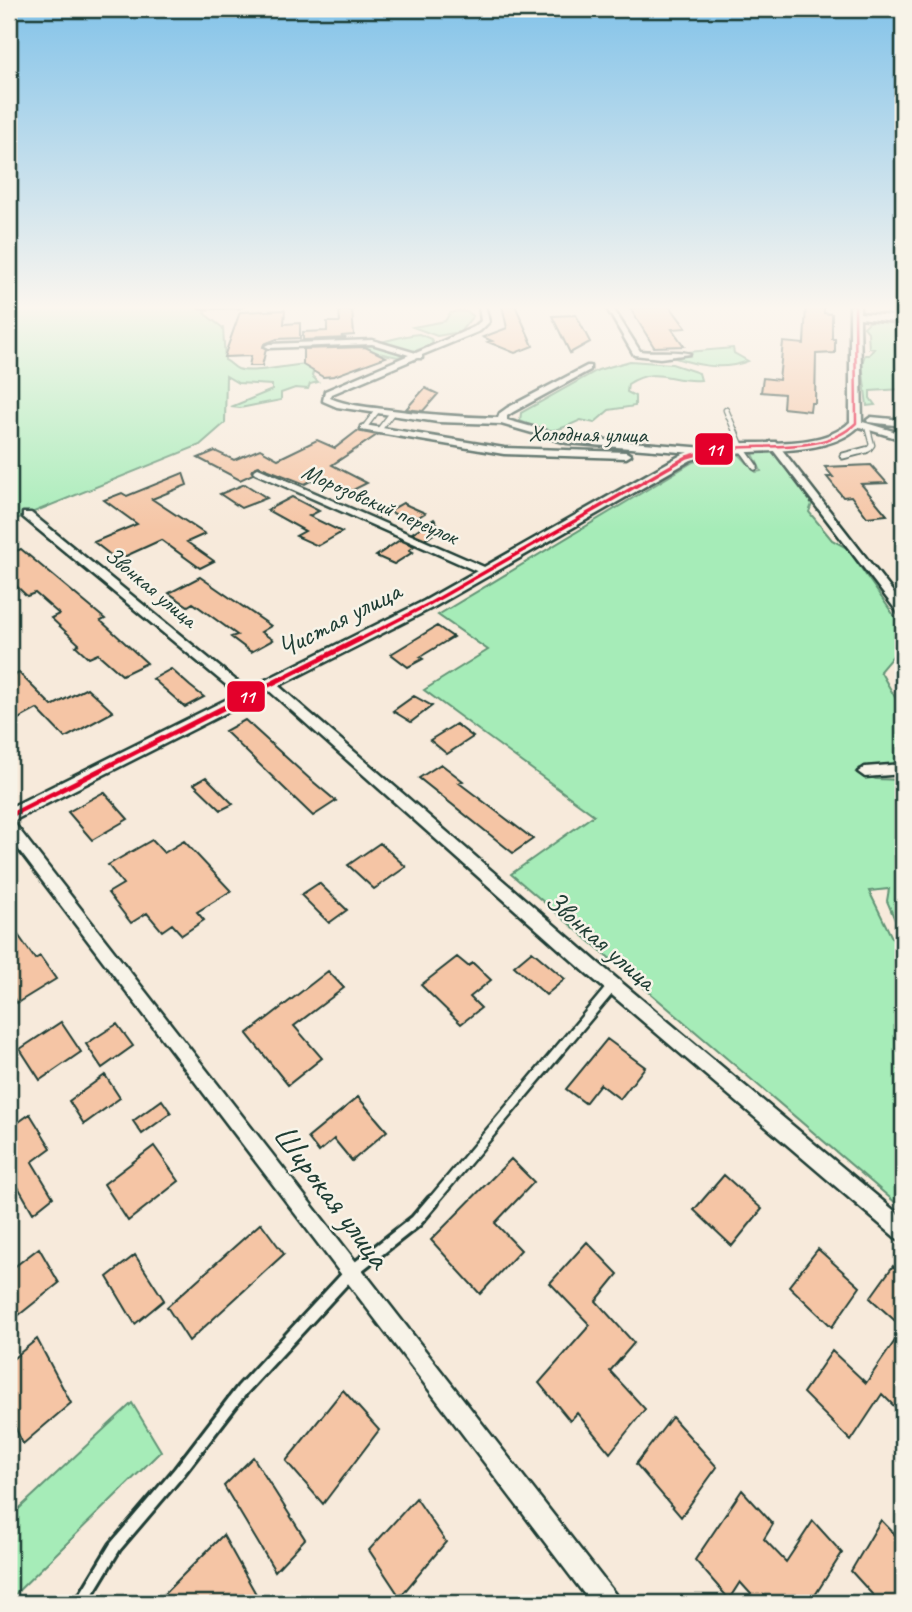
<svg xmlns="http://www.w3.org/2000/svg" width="912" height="1612" viewBox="0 0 912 1612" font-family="Caveat,sans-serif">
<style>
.green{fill:#a6ecb8;stroke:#629476;stroke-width:2}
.building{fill:#f5c5a5;stroke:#1f3d34;stroke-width:2}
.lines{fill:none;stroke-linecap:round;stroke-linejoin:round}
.lane-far3-casing{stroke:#1f3d34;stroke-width:7}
.lane-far2-casing{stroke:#1f3d34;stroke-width:9}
.lane-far1-casing{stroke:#1f3d34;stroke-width:14}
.lane-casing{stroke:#1f3d34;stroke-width:17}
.street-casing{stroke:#1f3d34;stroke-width:5}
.secondary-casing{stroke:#1f3d34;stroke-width:5}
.lane-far3{stroke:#f7f3e8;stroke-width:4.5}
.lane-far2{stroke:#f7f3e8;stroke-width:5}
.lane-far1{stroke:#f7f3e8;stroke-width:9}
.lane{stroke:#f7f3e8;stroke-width:11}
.street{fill:#f7f3e8;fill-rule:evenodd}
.secondary{fill:#f7f3e8;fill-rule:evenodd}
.bus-1-far2-casing{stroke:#f7f3e8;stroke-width:5}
.bus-1-far1-casing{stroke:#f7f3e8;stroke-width:7}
.bus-1-casing{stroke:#f7f3e8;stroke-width:10}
.bus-1-far2{stroke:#e4002b;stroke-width:2.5}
.bus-1-far1{stroke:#e4002b;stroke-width:3.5}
.bus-1{stroke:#e4002b;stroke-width:5}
.labels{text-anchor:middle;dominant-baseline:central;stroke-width:5;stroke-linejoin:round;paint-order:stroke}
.far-street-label{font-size:23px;fill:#1f3d34;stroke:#f7f3e8}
.street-label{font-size:28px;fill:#1f3d34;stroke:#f7f3e8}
.near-street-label{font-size:33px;fill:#1f3d34;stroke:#f7f3e8}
.line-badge{stroke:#f7f3e8;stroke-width:2.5}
.badge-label{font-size:19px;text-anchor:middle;font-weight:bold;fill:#fff}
</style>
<rect width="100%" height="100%" fill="#f7eadb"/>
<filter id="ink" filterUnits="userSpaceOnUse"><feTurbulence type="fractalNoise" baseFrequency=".0143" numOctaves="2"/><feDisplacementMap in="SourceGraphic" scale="14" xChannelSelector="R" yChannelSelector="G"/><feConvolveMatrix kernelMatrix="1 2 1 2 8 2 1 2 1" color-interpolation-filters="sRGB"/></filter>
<g filter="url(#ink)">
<!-- green -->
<path class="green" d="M9,305H206L205,314L223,328L225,360C230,362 233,367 238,369C258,376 308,357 328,367L313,372L312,376L318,382L310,384L308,389L295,388L281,393V400L240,408L231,407L272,390V385L238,383L226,376L225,423L200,445L9,522Z
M458,311L468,312L473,316L460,332L437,336L413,327L445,321L450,313Z
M870,321L903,323V389L870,391V398L875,405L867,406L862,363L865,355H869L874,349L869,348L868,332L864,327Z
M419,334L431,339L434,344L398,357L379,353L369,357L353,354L358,347C379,344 398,336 419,334Z
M733,348L734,353L748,361C720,372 691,364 664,354Z
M630,361L672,364L699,373L701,380C671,383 657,365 628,384L627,392L635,396V406L609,410L594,423L581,420C552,433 550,434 520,421L521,413L598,370Z
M756,450L773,452L812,504L809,512L832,540L847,548L902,627L903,644L880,671L903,711V764L860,768L856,772L876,779L903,780V923L895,920L887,901L889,889L869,891L903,960V1209L511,874L594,815L424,690L488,650L438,615L693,462L723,453H738L756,472L761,471L752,452Z
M132,1403L161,1451L9,1600V1518Z"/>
<!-- building -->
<path class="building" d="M502,305H515L533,346L515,353L488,342L492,341L483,337L507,328Z
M658,305H669L686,328L672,329L684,346L654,347L630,308L657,307Z
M806,306L824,308V313L832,314V339H835V353L816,354L815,403H811L810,411L783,408L784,394L761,392L763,378L779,380L783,342L804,344Z
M285,310L284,324L300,323V338L277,339L264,344L263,347L266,349L262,366H249L251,356L224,357L240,312Z
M339,310H352L354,335L341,336L346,338L303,340V332L327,331V322H340Z
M576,315L590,342L570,353L552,316Z
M365,347L386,357L334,376L323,377L303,365V349Z
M425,388L438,394L423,411L406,409Z
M357,431L377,435L332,465L367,483L349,492L318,477L305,484L259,466L252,469L253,474L240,480L198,458L215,451L234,460L260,449L278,459L317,440L335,448Z
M871,465L887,483L861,484L887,515L867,517L851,496L843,497L827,477H833L825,467Z
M183,473L187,485L152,499L205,534L187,542L214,561L200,568L161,540L117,560L94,542L137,524L104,500L122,493L127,496Z
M245,484L267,498L241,508L220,494Z
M292,497L319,511L309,516L342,532L318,546L296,536L305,531L267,510Z
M403,503L409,506L425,513L410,522L389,511Z
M434,519L441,529L426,539L412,533Z
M400,540L414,546L409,550L413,552L394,564L376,556Z
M21,549L105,619L101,621L147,663L122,675L98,654L89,658L76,646L79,644L51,618L59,614L35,593L27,596L9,579V554Z
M200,577L271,626L261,632L273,640L251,652L231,637L237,635L193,603L188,606L169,593Z
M437,626L453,637L420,657L423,659L408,667L391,654Z
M171,669L190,686L204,697L185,707L153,679Z
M19,673L52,706L87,688L113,712L65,738L37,709L9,724V678Z
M414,696L432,706L411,722L393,711Z
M245,720L311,780L336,801L313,816L225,731Z
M456,724L473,737L447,754L430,740Z
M441,764L463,781L459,783L533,839L513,853L419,778Z
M206,777L233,804L221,810L194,784Z
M104,792L128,819L92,840L68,812Z
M152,840L164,853L184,841L231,891L197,912L204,920L182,935L172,924L162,931L147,913L131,923L108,893L123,884L108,865Z
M380,843L406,867L374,889L348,865Z
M319,883L347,910L329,923L301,895Z
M9,922L35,959L40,956L56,979L17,1003L9,991Z
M532,951L565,979L546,995L514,966Z
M457,957L468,966L473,963L491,980L470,997L481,1008L461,1024L421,985Z
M328,971L344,988L294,1026L322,1058L288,1085L247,1034Z
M61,1022L81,1052L40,1080L20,1049Z
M117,1024L133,1046L102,1068L86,1044Z
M607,1039L645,1067L620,1099L600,1084L585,1103L566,1089Z
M105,1075L120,1098L84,1124L69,1101Z
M358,1097L387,1131L352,1161L334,1139L319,1152L308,1138Z
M162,1100L171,1113L142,1134L133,1121Z
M30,1114L51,1148L32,1162L53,1197L33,1213L9,1171V1129Z
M154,1146L179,1181L128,1221L104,1184Z
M511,1159L534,1182L495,1223L521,1250L480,1294L431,1240Z
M724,1175L762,1209L732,1246L694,1210Z
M261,1223L284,1254L189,1341L167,1307Z
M587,1242L618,1274L596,1301L634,1343L610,1371L645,1409L610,1453L577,1413L570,1421L539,1383L590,1325L550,1283Z
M39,1248L59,1283L9,1323V1271Z
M818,1249L860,1287L832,1327L789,1286Z
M135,1255L164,1300L135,1324L107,1277Z
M893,1266L903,1275V1328L870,1298Z
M903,1329V1415L882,1394L851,1441L803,1393L832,1351L866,1383Z
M37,1339L71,1403L23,1444L9,1414V1362Z
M343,1390L379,1430L323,1504L286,1461Z
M672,1417L717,1467L681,1517L636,1464Z
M253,1457L305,1539L275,1571L224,1486Z
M742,1490L773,1524L764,1539L786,1562L813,1521L842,1553L810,1603H759L740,1582L729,1599L695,1560Z
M416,1498L446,1542L400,1597L369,1550Z
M881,1520L903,1543V1603H880L851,1571Z
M223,1535L261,1603H155Z"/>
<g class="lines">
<defs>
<path id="lane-far3" d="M726,410L744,452
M364,428L377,411
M379,430L392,413
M860,452L869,449L872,445L867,426"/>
<path id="lane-far2" d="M743,450L755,467
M843,456L866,450"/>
<path id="lane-far1" d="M432,1202L613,986"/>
<path id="lane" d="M81,1603L115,1547L179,1472L242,1390L351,1272L416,1221L433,1201"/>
<path id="street" d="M197,305H243L240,307L200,308Z
M479,305H485L489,322L480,331L422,355V358H417L332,394L330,398C347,405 366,407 384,409C422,414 460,417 498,418L500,413L507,408L587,366H590V370L513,412L507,416V420L568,437L706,448L711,451L706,454L567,443L501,424L438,422L337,407L323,401L325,391L409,355L372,344L269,348L265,346L269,344L372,340L416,353L474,327L481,321Z
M605,305H611L640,351C653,353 681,350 690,354L660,358L634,355Z
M871,417L903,420V426L868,422L867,420Z
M856,420L903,434V440L853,425L852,423Z
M364,425L504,448L626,452L631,455L626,458L504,454L361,430V426Z
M770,442H776L903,605V615L899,614L770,446Z
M258,468L491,570L492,572L487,575L483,574L255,473L253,471Z
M23,513H31L250,692L252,695L250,698H242L23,517Z
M269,680L273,681L597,962L903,1218V1241L896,1238L585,972L265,687L263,684L265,681Z
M903,764V774L865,777L858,772L865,767Z
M9,822L14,823L615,1594L618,1603H591L9,837Z"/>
<path id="secondary" d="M850,305H860V313L903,317V323L860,318L862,423C829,463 739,444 691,460L434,607L9,823V808L424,601L683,454C696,450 710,445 725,444C761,441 823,449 850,422Z"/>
</defs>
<!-- lane-far3 casing -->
<use href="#lane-far3" class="lane-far3-casing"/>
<!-- lane-far2 casing -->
<use href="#lane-far2" class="lane-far2-casing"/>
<!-- lane-far1 casing -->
<use href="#lane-far1" class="lane-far1-casing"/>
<!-- lane casing -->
<use href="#lane" class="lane-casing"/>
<!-- street casing -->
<use href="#street" class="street-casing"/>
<!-- secondary casing -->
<use href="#secondary" class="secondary-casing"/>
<!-- lane-far3 -->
<use href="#lane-far3" class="lane-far3"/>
<!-- lane-far2 -->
<use href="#lane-far2" class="lane-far2"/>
<!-- lane-far1 -->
<use href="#lane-far1" class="lane-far1"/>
<!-- lane -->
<use href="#lane" class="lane"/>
<!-- street -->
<use href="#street" class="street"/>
<!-- secondary -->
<use href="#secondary" class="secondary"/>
<defs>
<path id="bus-1-far2" d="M705,452C750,440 821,458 856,423L855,305"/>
<path id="bus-1-far1" d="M357,641L429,604L687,457L712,450"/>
<path id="bus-1" d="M9,816L360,639"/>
</defs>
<!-- bus-1-far2 casing -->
<use href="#bus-1-far2" class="bus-1-far2-casing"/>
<!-- bus-1-far1 casing -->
<use href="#bus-1-far1" class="bus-1-far1-casing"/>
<!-- bus-1 casing -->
<use href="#bus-1" class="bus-1-casing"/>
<!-- bus-1-far2 -->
<use href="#bus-1-far2" class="bus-1-far2"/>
<!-- bus-1-far1 -->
<use href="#bus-1-far1" class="bus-1-far1"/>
<!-- bus-1 -->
<use href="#bus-1" class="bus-1"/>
</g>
</g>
<!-- sky -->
<linearGradient id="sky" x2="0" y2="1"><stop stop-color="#83c3e9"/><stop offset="0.58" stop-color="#fbf6ef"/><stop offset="1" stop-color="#fbf6ef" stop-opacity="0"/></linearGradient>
<rect width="912" height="530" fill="url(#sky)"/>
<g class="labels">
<!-- far-street labels -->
<g class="far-street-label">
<text transform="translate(588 434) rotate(1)">Холодная улица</text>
<text transform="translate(380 504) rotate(24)">Морозовский переулок</text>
<text transform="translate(151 587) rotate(40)">Звонкая улица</text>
</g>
<!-- street labels -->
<g class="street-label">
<text transform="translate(339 619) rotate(-27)">Чистая улица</text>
<text transform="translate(601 940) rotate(41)">Звонкая улица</text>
</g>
<!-- near-street labels -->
<g class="near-street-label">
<text transform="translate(332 1196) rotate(53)">Широкая улица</text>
</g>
</g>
<g class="line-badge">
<rect x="694" y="432" width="40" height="34" rx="7" fill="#e4002b"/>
<rect x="226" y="680" width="40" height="33" rx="7" fill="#e4002b"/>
</g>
<g class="badge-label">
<text x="714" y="456">11</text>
<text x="246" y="703">11</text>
</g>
<!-- margin -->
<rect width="912" height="1612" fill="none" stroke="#f7f3e8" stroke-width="35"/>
<rect x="18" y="18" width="877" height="1577" fill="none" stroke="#1f3d34" stroke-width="2.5" filter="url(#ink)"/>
</svg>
